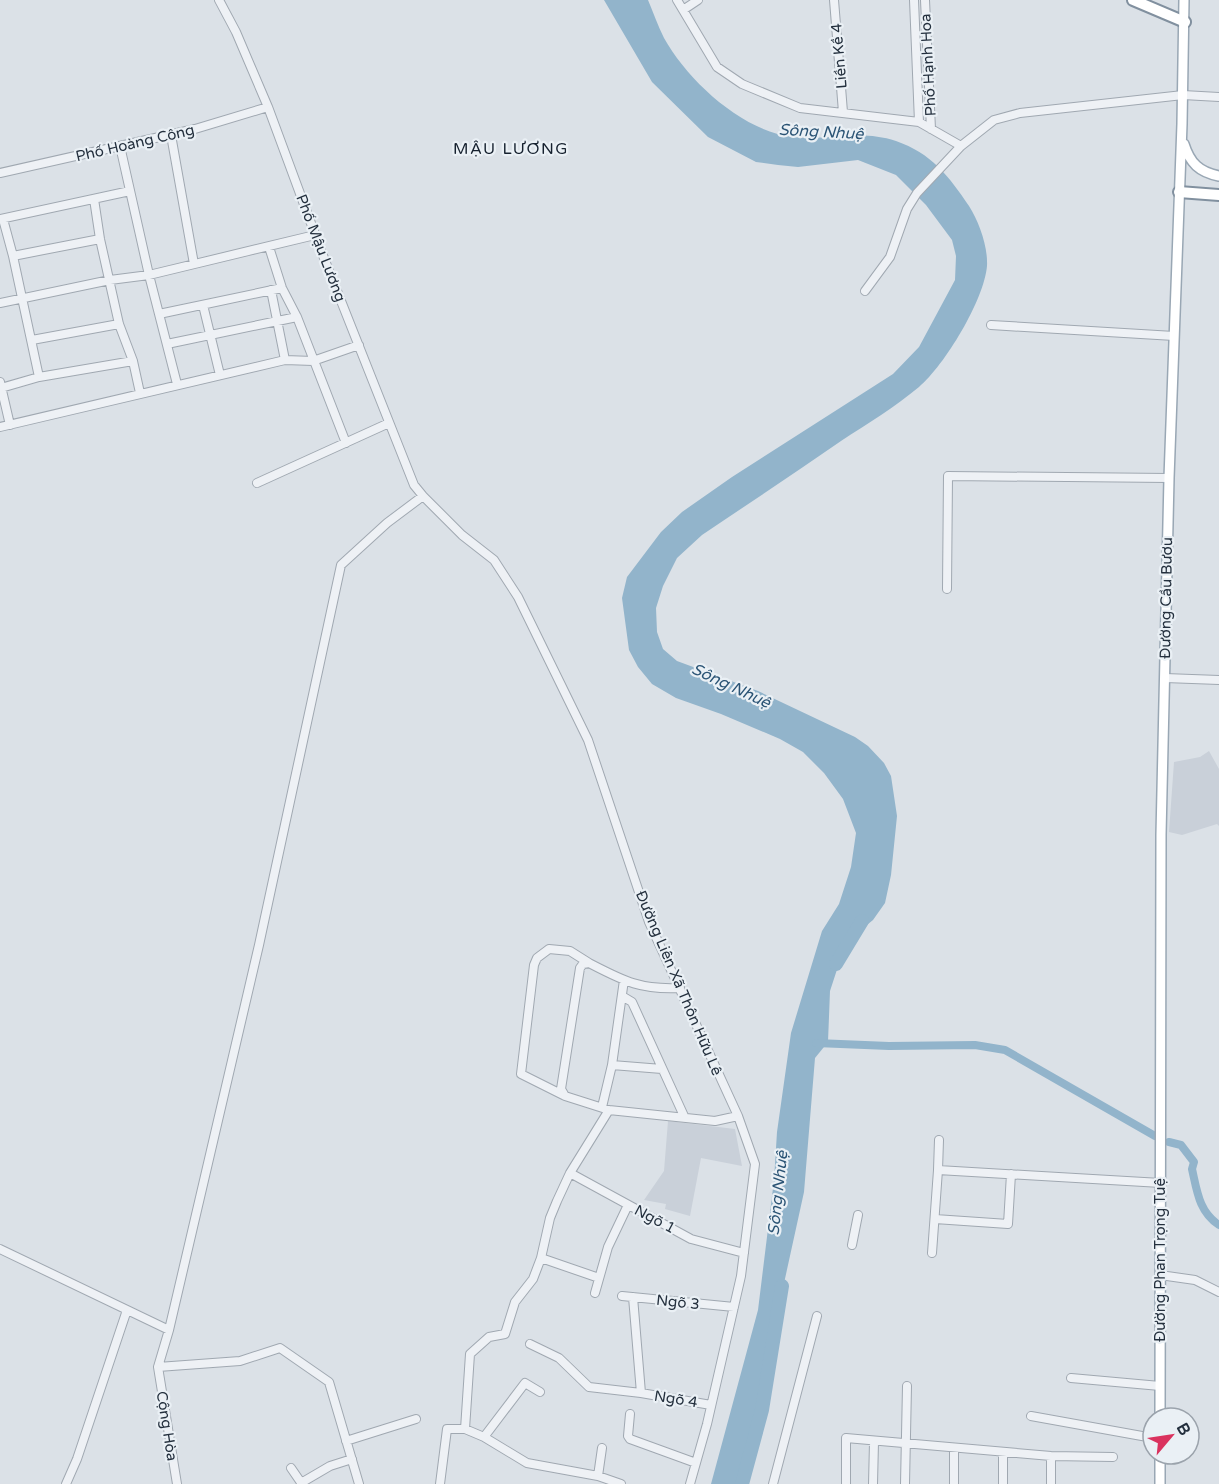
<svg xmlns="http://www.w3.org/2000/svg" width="1219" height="1484" viewBox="0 0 1219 1484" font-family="'Varela Round',sans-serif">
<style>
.built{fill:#c9d0d9}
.water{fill:#92b4cb}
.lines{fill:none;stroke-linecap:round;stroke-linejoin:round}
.canal{stroke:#92b4cb;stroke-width:8}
.river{stroke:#92b4cb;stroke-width:14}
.minor-casing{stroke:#a0a8b1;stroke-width:10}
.major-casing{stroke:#99a7b4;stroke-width:12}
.highway-casing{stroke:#81909f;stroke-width:14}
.minor{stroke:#eef1f5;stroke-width:8}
.major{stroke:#fff;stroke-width:9}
.highway{stroke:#fff;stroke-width:10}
.labels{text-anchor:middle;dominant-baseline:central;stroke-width:4.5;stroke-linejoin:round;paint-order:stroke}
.street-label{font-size:15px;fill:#24303e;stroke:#eaf0f5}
.water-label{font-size:16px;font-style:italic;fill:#2b5475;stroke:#eaf0f5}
.neighbourhood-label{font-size:16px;letter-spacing:1.5px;fill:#16212f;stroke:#eaf0f5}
</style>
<rect width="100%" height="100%" fill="#dbe1e7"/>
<!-- built -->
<path class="built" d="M1209,751L1219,769V826L1217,824L1182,835L1169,832L1174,762L1200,757Z
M668,1121L735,1129L742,1166L701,1158L690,1216L665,1209L666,1204L644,1200L664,1171Z"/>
<!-- water -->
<path class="water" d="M604,0H648C653,12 658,26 664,38C688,81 742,131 793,137C829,141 860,129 896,141C931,153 949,176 969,206C979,222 988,246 987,266C984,300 945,365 919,387C895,407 867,424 841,441C795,473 748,504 702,535L677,558L663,586L656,608L657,632L663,649L677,661L758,691L855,737L868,746L884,763L891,776L897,816L891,875L885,903L873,920L846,942L830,991L828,1042L815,1058L804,1192L740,1484H711L758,1310L774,1180L777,1132L791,1033L822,931L839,904L851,867L856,833L843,799L824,773L803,752L780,739L721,714L676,698L652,684L638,667L629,650L622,598L627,577L661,532L682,512L732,477L893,374L919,347L955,280L956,256L952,240L926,205L896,175L858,160L798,167L778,165L756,162L708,137L652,82Z"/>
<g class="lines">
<!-- canal -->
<path class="canal" d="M816,1043L889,1046L975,1045L1005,1050L1155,1136
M1169,1142L1181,1145L1194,1162L1192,1169C1197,1191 1199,1212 1219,1225"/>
<!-- river -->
<path class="river" d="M836,964L862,921
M742,1484L762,1410L782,1286"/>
<defs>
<path id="minor" d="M219,0L236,32L268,107L322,253L414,485L423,496L462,535L494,560L518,597L588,740L649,922L738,1116L755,1164L741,1276L707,1424L690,1484
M677,0L717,67L742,84L800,108L919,122L961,146
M834,0L843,112
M914,0L919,122
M925,0L931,129
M683,10L698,0
M171,135L194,264
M120,146L149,275L177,384
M0,173L195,129L268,107
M94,199L100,239L119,324L133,361L140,393
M0,219L130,191
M3,219L13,256L39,377
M269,247L282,288L297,317L346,443
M13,256L100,239
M271,290L285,360
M865,291L890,257L907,209L917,193L961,146L994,120L1020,113L1183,95L1219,97
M0,303L110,280L149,275L315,235
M203,305L220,375
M159,314L282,288
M991,325L1174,336
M32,340L119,324
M167,344L297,317
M0,382L10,425
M1,388L39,377L133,361
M0,427L285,360L313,361L359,345
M257,483L389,423
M947,589L948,476L1169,478
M1165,678L1219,680
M622,996L632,1002L684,1116
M612,1065L662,1069
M563,1095L521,1074L534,965L537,958L549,949L570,951L589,963
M602,1107L612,1065L624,980
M609,1110L565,1096L561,1089L580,968L583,964L589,963C624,981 640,990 680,988
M938,1170L939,1140
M570,1173L691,1239L744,1253
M935,1219L1008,1224L1011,1174
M852,1245L858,1215
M0,1249L169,1330
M932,1253L938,1170L1161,1183
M541,1258L599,1278
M1160,1275L1195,1280L1219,1292
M595,1293L608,1247L628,1205
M622,1296L734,1307
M530,1344L559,1358L589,1387L641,1393L633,1297
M158,1367L240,1361L280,1348L329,1382L359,1484
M1071,1378L1160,1386
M641,1393L711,1405
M630,1414L628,1436L630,1439L696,1463
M1031,1416L1153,1438
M465,1429L470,1354L489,1337L505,1334L515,1302L533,1279L541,1258L550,1218L557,1201L570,1173L609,1110L715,1121L738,1116
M484,1437L525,1383L540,1392
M346,1441L416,1419
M1003,1452V1484
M291,1468L302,1484
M598,1476L602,1448
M301,1483L330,1466L352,1459
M66,1484L77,1459L127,1310
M177,1484L158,1367L169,1330L259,945L341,565L387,523L423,496
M440,1484L447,1429H465L484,1437L527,1463L598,1476L621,1484
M773,1484L817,1316
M846,1484V1438L1051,1456L1113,1457
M873,1484L874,1442
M905,1484L907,1386
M954,1484V1448
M1051,1484V1456"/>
<path id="major" d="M1184,144C1190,163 1199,172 1219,176
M1160,1418L1161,835L1169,478L1182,124L1184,0
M1160,1484V1454"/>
<path id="highway" d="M1133,0L1185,22
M1179,192L1219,195"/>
</defs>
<!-- minor casing -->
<use href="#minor" class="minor-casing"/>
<!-- major casing -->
<use href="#major" class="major-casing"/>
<!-- highway casing -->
<use href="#highway" class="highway-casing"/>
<!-- minor -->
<use href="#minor" class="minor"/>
<!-- major -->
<use href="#major" class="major"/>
<!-- highway -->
<use href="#highway" class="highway"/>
</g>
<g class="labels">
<!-- street labels -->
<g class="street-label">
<text transform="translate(839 56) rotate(-95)">Liền Kề 4</text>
<text transform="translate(928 65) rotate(-93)">Phố Hạnh Hoa</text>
<text transform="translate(135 143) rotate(-13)">Phố Hoàng Công</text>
<text transform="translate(321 248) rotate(69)">Phố Mậu Lương</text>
<text transform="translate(1166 598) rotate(-89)">Đường Cầu Bươu</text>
<text transform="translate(679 983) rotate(67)">Đường Liên Xã Thôn Hữu Lê</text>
<text transform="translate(655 1219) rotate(28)">Ngõ 1</text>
<text transform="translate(1160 1260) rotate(-90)">Đường Phan Trọng Tuệ</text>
<text transform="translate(678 1302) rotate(6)">Ngõ 3</text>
<text transform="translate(676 1399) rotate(9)">Ngõ 4</text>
<text transform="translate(167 1426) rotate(81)">Cộng Hòa</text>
</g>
<!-- water labels -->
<g class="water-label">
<text transform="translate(821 132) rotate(3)">Sông Nhuệ</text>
<text transform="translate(731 686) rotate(25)">Sông Nhuệ</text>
<text transform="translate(778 1193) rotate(-84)">Sông Nhuệ</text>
</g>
<!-- neighbourhood labels -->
<g class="neighbourhood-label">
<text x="511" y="149">MẬU LƯƠNG</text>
</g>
</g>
<!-- north arrow -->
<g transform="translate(1171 1436) rotate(61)"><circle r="28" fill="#eaf0f5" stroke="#9ba3ac" stroke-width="1.5"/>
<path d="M0-4.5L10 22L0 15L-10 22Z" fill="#da325e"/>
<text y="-9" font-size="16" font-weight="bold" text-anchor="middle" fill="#24303e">B</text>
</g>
</svg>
